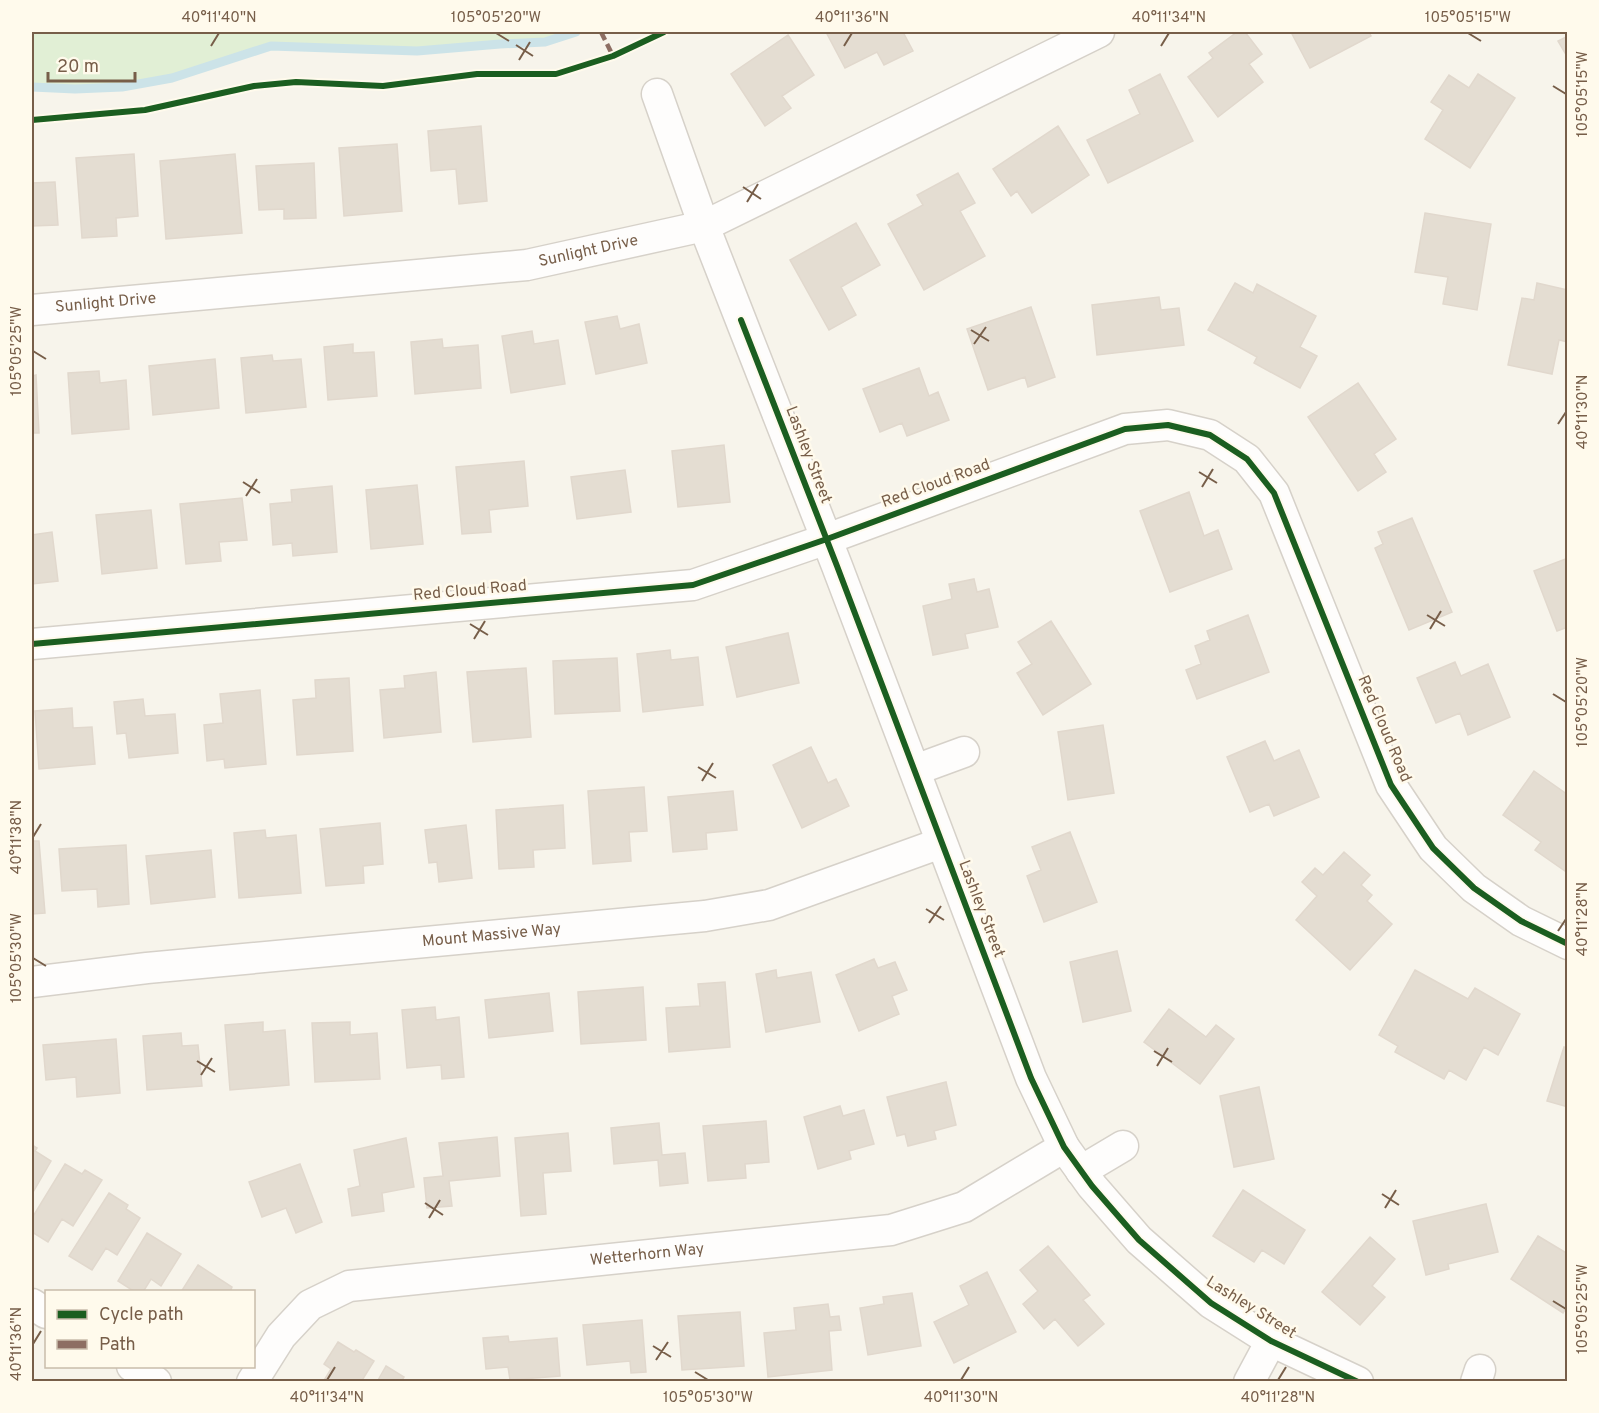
<svg xmlns="http://www.w3.org/2000/svg" width="1599" height="1413" viewBox="0 0 1599 1413" font-family="Overpass,sans-serif">
<style>
.green{fill:#e1efd5}
.lines{fill:none;stroke-linecap:round;stroke-linejoin:round}
.stream{stroke:#cce3e8;stroke-width:9}
.building{fill:#e4ddd2;stroke:#e1d8cd;stroke-width:1.5}
.minor-casing{stroke:#d6d1c9;stroke-width:33}
.minor{stroke:#fefdfc;stroke-width:30}
.quiet{stroke:#8d6e63;stroke-width:4.5;stroke-dasharray:9 4.5;stroke-linecap:butt}
.cycleway-casing{stroke:#fffaec;stroke-width:10}
.cycleway{stroke:#1b5e20;stroke-width:6}
.ticks{fill:none;stroke:#775e49;stroke-width:2}
.labels{text-anchor:middle;dominant-baseline:central;stroke-width:5;stroke-linejoin:round;paint-order:stroke}
.street-label{font-size:16px;fill:#775e49;stroke:#fffaec}
.neatline{fill:none;stroke:#775e49;stroke-width:2}
.ticks-label{font-size:15px;text-anchor:middle;fill:#775e49}
</style>
<rect width="100%" height="100%" fill="#f7f4eb"/>
<!-- green -->
<path class="green" d="M32,32H576L545,42L500,44L417,51L271,46L172,78L122,87L75,89L32,87Z"/>
<g class="lines">
<!-- stream -->
<path class="stream" d="M32,87L75,89L122,87L172,78L271,46L417,51L500,44L545,42L576,32"/>
</g>
<!-- building -->
<path class="building" d="M826,32H903L913,51L884,65L877,52L845,68Z
M1237,32H1245L1262,54L1249,64L1263,82L1218,117L1188,77L1213,58L1209,53Z
M1291,32H1369L1371,36L1310,68Z
M788,35L814,75L782,96L791,108L765,126L731,74Z
M1568,36V58L1558,41Z
M1160,74L1193,141L1108,183L1087,140L1140,114L1129,90Z
M1478,74L1515,98L1470,168L1425,139L1443,110L1431,102L1449,75L1469,88Z
M481,126L487,201L459,204L456,169L431,171L428,131Z
M1058,126L1089,175L1032,213L1017,191L1011,196L993,169Z
M397,144L402,211L344,216L339,148Z
M134,154L138,216L116,218L117,236L82,238L76,158Z
M235,154L242,233L166,239L160,161Z
M314,163L316,218L284,219V209L259,210L256,166Z
M958,173L975,203L960,211L985,256L924,290L888,224L923,205L917,195Z
M55,182L58,225L32,226V183Z
M1425,213L1491,224L1477,310L1443,304L1448,277L1415,272Z
M856,223L880,265L841,287L856,315L829,330L790,260Z
M1235,283L1253,293L1257,284L1316,316L1300,347L1317,356L1300,388L1254,363L1257,357L1208,330Z
M1537,283L1568,290V342L1559,340L1552,374L1508,365L1522,298L1534,300Z
M1159,297L1161,310L1179,308L1184,345L1097,355L1092,305Z
M1031,307L1055,377L1028,387L1025,377L988,390L967,329Z
M617,316L620,329L639,324L647,363L596,374L585,322Z
M532,331L534,344L558,340L565,384L511,393L502,336Z
M442,339L443,348L478,345L481,388L415,394L411,342Z
M353,344V353L374,352L377,396L328,400L324,347Z
M272,355L273,361L301,359L306,407L246,413L241,358Z
M215,359L219,408L153,415L149,366Z
M919,368L929,396L938,392L949,420L907,436L902,423L880,432L863,389Z
M99,371L100,383L126,380L129,429L72,434L68,373Z
M36,375L39,433H32V376Z
M1358,383L1396,439L1374,454L1386,472L1358,491L1308,417Z
M724,445L730,502L678,507L672,451Z
M524,461L528,506L489,510L491,532L462,534L456,467Z
M625,470L631,512L577,519L571,477Z
M417,485L423,544L371,549L366,490Z
M332,486L337,552L293,556L292,543L273,545L270,504L292,502L291,490Z
M1189,492L1204,536L1218,530L1232,569L1170,592L1140,511Z
M242,498L247,540L219,542L221,561L186,564L180,504Z
M151,510L157,568L102,574L96,515Z
M1412,518L1452,612L1409,630L1375,548L1383,544L1378,532Z
M52,532L58,581L32,584V535Z
M1568,558V627L1557,631L1534,571Z
M974,579L977,592L989,589L998,627L965,634L968,648L933,655L923,606L952,599L949,584Z
M1248,615L1269,672L1197,699L1186,670L1201,664L1195,646L1210,640L1207,631Z
M1051,621L1091,684L1043,715L1017,673L1032,664L1018,642Z
M788,633L799,683L737,697L726,647Z
M670,650L671,660L698,657L703,705L643,712L637,654Z
M617,658L620,711L555,714L553,661Z
M1455,662L1461,676L1488,664L1510,717L1468,735L1460,713L1436,723L1417,678Z
M526,668L531,737L473,742L467,672Z
M436,672L441,732L384,738L380,690L405,688L404,676Z
M349,678L353,751L297,755L293,700L316,698L315,680Z
M260,690L266,764L225,768L224,759L207,761L204,725L223,723L220,694Z
M143,699L145,716L175,714L178,753L129,758L126,733L117,734L114,702Z
M72,708L73,728L92,727L95,764L39,769L35,711Z
M1103,725L1114,793L1068,800L1058,732Z
M1265,741L1274,761L1299,750L1319,797L1274,816L1269,804L1250,812L1227,757Z
M811,747L828,783L836,779L849,806L802,828L773,765Z
M1534,771L1568,795V873L1535,850L1541,842L1503,815Z
M644,787L647,831L629,832L631,861L593,864L588,791Z
M733,791L737,830L706,833L707,849L673,852L668,797Z
M563,805L565,848L533,850L534,867L499,869L496,810Z
M380,823L383,864L363,866L364,883L326,886L320,829Z
M466,825L472,878L439,882L437,862L429,863L425,830Z
M265,830L266,838L296,835L301,893L239,898L234,833Z
M1070,832L1097,902L1044,922L1027,876L1041,870L1032,847Z
M32,841H39L45,913L32,914Z
M126,845L129,904L98,907L97,889L62,891L59,849Z
M211,850L215,897L151,904L146,856Z
M1344,852L1370,875L1361,885L1372,895L1367,901L1392,924L1350,970L1296,920L1317,896L1302,882L1315,868L1323,875Z
M1117,951L1131,1011L1083,1022L1070,962Z
M874,959L878,968L895,962L907,990L892,996L899,1014L859,1031L836,975Z
M776,970L777,978L811,972L820,1022L766,1032L756,974Z
M1415,970L1468,999L1475,988L1520,1014L1498,1055L1484,1047L1466,1080L1449,1070L1444,1079L1395,1052L1398,1046L1379,1035Z
M725,982L730,1047L669,1052L666,1008L700,1006L698,984Z
M643,987L646,1040L581,1044L578,992Z
M549,993L553,1031L489,1038L485,1000Z
M435,1007L436,1020L459,1017L464,1077L442,1079L441,1065L407,1068L402,1010Z
M1169,1009L1206,1037L1216,1025L1234,1039L1200,1084L1144,1042Z
M263,1022V1032L285,1030L289,1085L230,1090L225,1025Z
M350,1022V1035L377,1033L380,1079L315,1082L312,1023Z
M181,1033L182,1046L198,1045L202,1086L147,1090L143,1036Z
M116,1039L120,1093L77,1097L76,1077L46,1080L43,1045Z
M1564,1047L1568,1048V1107L1547,1101Z
M946,1082L956,1125L934,1131L936,1139L908,1146L905,1134L897,1136L887,1097Z
M1259,1087L1274,1159L1234,1167L1220,1096Z
M840,1106L843,1116L864,1110L874,1144L849,1151L851,1159L818,1169L804,1117Z
M766,1121L769,1162L745,1164L746,1178L708,1181L703,1126Z
M659,1123L662,1155L685,1153L688,1183L660,1186L658,1160L614,1164L611,1128Z
M568,1133L571,1171L543,1173L546,1214L521,1216L515,1138Z
M497,1137L500,1176L449,1181L452,1206L427,1208L424,1178L443,1176L439,1143Z
M406,1138L414,1187L382,1193L384,1211L352,1216L348,1189L360,1186L354,1150Z
M32,1145L37,1148L35,1151L51,1161L32,1194Z
M65,1164L82,1174L85,1170L102,1180L73,1226L62,1219L48,1242L32,1232V1218Z
M300,1164L322,1222L296,1233L286,1208L262,1217L249,1182Z
M1243,1190L1305,1230L1284,1264L1262,1250L1254,1262L1213,1236Z
M109,1193L128,1205L126,1209L140,1218L117,1255L106,1248L92,1270L69,1256Z
M1486,1204L1498,1252L1448,1264L1449,1269L1426,1275L1413,1221Z
M147,1233L181,1254L161,1286L151,1279L143,1292H135L118,1281Z
M1538,1236L1568,1254V1308H1566L1563,1313L1511,1279Z
M1370,1237L1395,1259L1372,1286L1385,1297L1360,1325L1322,1292Z
M1048,1246L1090,1295L1083,1300L1104,1324L1078,1346L1055,1319L1044,1329L1023,1304L1038,1291L1020,1270Z
M198,1265L232,1287L230,1292H181Z
M987,1272L1016,1332L954,1363L934,1322L969,1305L960,1286Z
M912,1293L921,1346L868,1355L860,1308L884,1304L883,1297Z
M828,1304L830,1317L839,1316L841,1330L829,1331L832,1370L768,1377L764,1333L796,1330L794,1308Z
M740,1312L744,1366L682,1370L678,1316Z
M642,1320L646,1372L631,1373L630,1361L587,1365L583,1325Z
M508,1336L509,1342L557,1338L560,1376L510,1380L508,1367L486,1369L483,1338Z
M338,1342L354,1352L356,1350L374,1361L361,1382H323L331,1369L324,1364Z
M386,1366L404,1377L401,1382H377Z"/>
<g class="lines">
<defs>
<g id="minor">
<path d="M657,94L704,226L837,566L1031,1078L1064,1147L1092,1186L1139,1240L1211,1303L1271,1341L1358,1382"/>
<path id="s1" d="M32,310L527,265L704,226L1099,32"/>
<path d="M32,644L693,585L827,539L1125,429L1168,425L1210,435L1247,459L1274,493L1391,785L1433,848L1474,888L1521,921L1568,944"/>
<path d="M915,770L964,752"/>
<path id="s2" d="M32,982L147,968L705,916L769,905L941,843"/>
<path d="M1081,1171L1123,1146"/>
<path d="M32,1304L46,1313"/>
<path d="M132,1366L156,1382"/>
<path id="s3" d="M252,1382L281,1336L310,1305L349,1286L891,1230L964,1207L1064,1147"/>
<path d="M1249,1382L1271,1341"/>
<path d="M1476,1382L1480,1370"/>
</g>
</defs>
<!-- minor casing -->
<use href="#minor" class="minor-casing"/>
<!-- minor -->
<use href="#minor" class="minor"/>
<!-- quiet -->
<path class="quiet" d="M601,32L613,56"/>
<defs>
<path id="cycleway" d="M32,120L145,110L254,86L296,82L383,86L477,74H556L613,56L664,32
M741,320L837,566L1031,1078L1064,1147L1092,1186L1139,1240L1211,1303L1271,1341L1358,1382
M32,644L693,585L827,539L1125,429L1168,425L1210,435L1247,459L1274,493L1391,785L1433,848L1474,888L1521,921L1568,944"/>
</defs>
<!-- cycleway casing -->
<use href="#cycleway" class="cycleway-casing"/>
<!-- cycleway -->
<use href="#cycleway" class="cycleway"/>
</g>
<!-- ticks -->
<path class="ticks" d="M496,33L509,41M1468,33L1481,41M516,45L533,56M211,46L219,33M844,46L852,33M1161,46L1169,33M519,60L530,42M1553,86L1566,94M743,187L761,199M747,202L758,184M971,330L989,341M974,344L986,327M33,351L46,359M1558,424L1566,412M1199,472L1217,483M243,482L260,493M1202,487L1213,469M246,496L257,479M1427,615L1445,626M470,624L488,635M1430,629L1441,611M474,639L485,621M1553,694L1566,702M698,767L716,778M702,781L713,763M33,837L41,824M926,909L944,920M929,923L941,906M1558,931L1566,919M33,958L46,966M1154,1051L1172,1062M197,1061L215,1072M1157,1066L1168,1048M201,1075L212,1058M1382,1194L1399,1205M425,1203L443,1215M1385,1208L1396,1190M429,1218L440,1200M1553,1301L1566,1309M33,1344L41,1331M653,1346L671,1357M656,1360L668,1342M695,1372L708,1380M327,1380L335,1367M961,1380L969,1367M1278,1380L1286,1367"/>
<g class="labels">
<!-- street labels -->
<g class="street-label">
<text stroke="none"><textPath href="#s1" startOffset="560">Sunlight Drive</textPath></text>
<text stroke="none"><textPath href="#s1" startOffset="74">Sunlight Drive</textPath></text>
<text transform="translate(808 455) rotate(69)">Lashley Street</text>
<text transform="translate(936 484) rotate(-20)">Red Cloud Road</text>
<text transform="translate(470 591) rotate(-5)">Red Cloud Road</text>
<text transform="translate(1384 729) rotate(67)">Red Cloud Road</text>
<text transform="translate(981 909) rotate(69)">Lashley Street</text>
<text stroke="none"><textPath href="#s2" startOffset="462">Mount Massive Way</textPath></text>
<text stroke="none"><textPath href="#s3" startOffset="440">Wetterhorn Way</textPath></text>
<text transform="translate(1251 1308) rotate(32)">Lashley Street</text>
</g>
</g>
<!-- border -->
<rect width="1599" height="1413" fill="none" stroke="#fffaec" stroke-width="66"/>
<!-- legend -->
<rect x="45" y="1290" width="210" height="78" fill="#fffaec" stroke="#c9bcab" stroke-width="1.5"/>
<rect x="57" y="1310" width="30" height="9" fill="#1b5e20" stroke="#c9bcab" stroke-width="1.5"/>
<text x="99" y="1320" font-size="18" fill="#775e49">Cycle path</text>
<rect x="57" y="1340" width="30" height="9" fill="#8d6e63" stroke="#c9bcab" stroke-width="1.5"/>
<text x="99" y="1350" font-size="18" fill="#775e49">Path</text>
<!-- scale -->
<path d="M48 72v9h87v-9" fill="none" stroke="#775e49" stroke-width="3"/>
<text x="57" y="72" font-size="18" fill="#775e49" stroke="#fffaec" stroke-width="4.5" paint-order="stroke">20 m</text>
<rect x="33" y="33" width="1533" height="1347" class="neatline"/>
<g class="ticks-label">
<text x="219" y="22">40°11'40"N</text>
<text x="496" y="22">105°05'20"W</text>
<text x="852" y="22">40°11'36"N</text>
<text x="1169" y="22">40°11'34"N</text>
<text x="1468" y="22">105°05'15"W</text>
<text transform="translate(1582 94) rotate(-90)" y="5">105°05'15"W</text>
<text transform="translate(16 351) rotate(-90)" y="5">105°05'25"W</text>
<text transform="translate(1582 412) rotate(-90)" y="5">40°11'30"N</text>
<text transform="translate(1582 702) rotate(-90)" y="5">105°05'20"W</text>
<text transform="translate(16 837) rotate(-90)" y="5">40°11'38"N</text>
<text transform="translate(1582 919) rotate(-90)" y="5">40°11'28"N</text>
<text transform="translate(16 958) rotate(-90)" y="5">105°05'30"W</text>
<text transform="translate(1582 1309) rotate(-90)" y="5">105°05'25"W</text>
<text transform="translate(16 1344) rotate(-90)" y="5">40°11'36"N</text>
<text x="327" y="1402">40°11'34"N</text>
<text x="708" y="1402">105°05'30"W</text>
<text x="961" y="1402">40°11'30"N</text>
<text x="1278" y="1402">40°11'28"N</text>
</g>
</svg>
